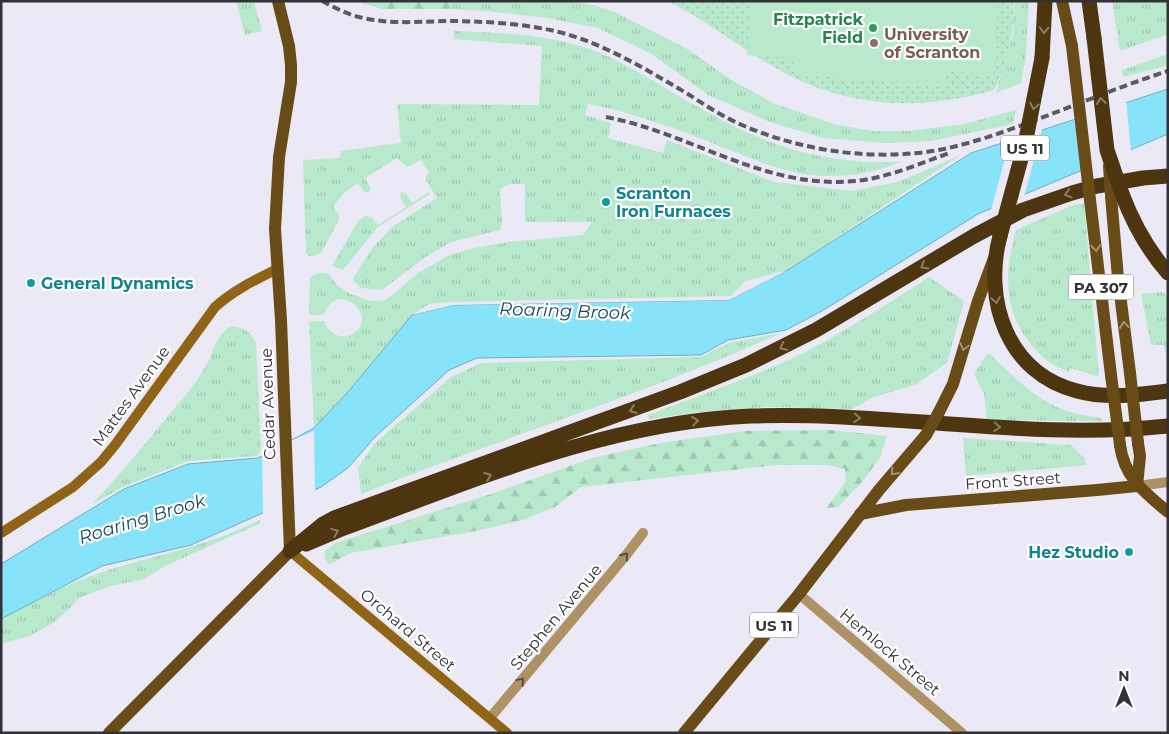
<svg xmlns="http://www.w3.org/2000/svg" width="1169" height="734" viewBox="0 0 1169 734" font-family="Montserrat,sans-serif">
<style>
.grass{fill:url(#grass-tufts)}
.forest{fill:url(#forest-firs)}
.garden{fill:url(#garden-dots)}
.pitch{fill:#b8e9cc}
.water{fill:#87e3fa;stroke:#6eaebf}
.pier{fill:#ebe9f6}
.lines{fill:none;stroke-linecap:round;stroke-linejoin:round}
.street{stroke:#ae9165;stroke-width:10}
.secondary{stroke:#8f6416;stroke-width:10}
.primary{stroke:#694b17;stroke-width:12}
.highway{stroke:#4c350f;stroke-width:15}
.rail{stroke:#5b5a61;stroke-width:4;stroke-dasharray:8 4;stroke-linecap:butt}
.primary-bridge{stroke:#694b17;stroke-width:12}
.highway-bridge{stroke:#4c350f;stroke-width:15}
.oneway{stroke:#8b7c63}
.oneway2{stroke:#a59374}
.oneway3{stroke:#574e44}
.leisure-dot{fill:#2e9e5b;stroke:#fff;stroke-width:2}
.education-dot{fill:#8d6e63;stroke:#fff;stroke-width:2}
.culture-dot{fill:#0f9aa8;stroke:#fff;stroke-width:2}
.labels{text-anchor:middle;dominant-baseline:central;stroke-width:4.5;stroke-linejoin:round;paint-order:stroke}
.shield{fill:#fff;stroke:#706f72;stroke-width:1}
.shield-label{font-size:15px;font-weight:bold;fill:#323136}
.leisure-label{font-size:16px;font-weight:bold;fill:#27864d;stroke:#fff;text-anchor:end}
.education-label{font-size:16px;font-weight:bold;fill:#785e54;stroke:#fff;text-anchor:start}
.culture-label{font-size:16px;font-weight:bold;fill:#0d838f;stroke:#fff;text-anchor:start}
.street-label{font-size:16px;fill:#323136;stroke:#fff}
.water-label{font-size:18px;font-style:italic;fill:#1e4752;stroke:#fff}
</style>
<defs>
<pattern id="grass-tufts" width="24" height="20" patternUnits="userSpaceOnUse" patternTransform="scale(1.25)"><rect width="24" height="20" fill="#b8e9cc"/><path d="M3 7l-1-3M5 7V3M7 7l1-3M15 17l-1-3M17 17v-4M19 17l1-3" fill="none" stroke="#9fc8b0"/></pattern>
<pattern id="forest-firs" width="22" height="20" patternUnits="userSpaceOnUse" patternTransform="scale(1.25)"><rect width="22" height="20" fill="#b8e9cc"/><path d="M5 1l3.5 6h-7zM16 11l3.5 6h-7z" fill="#9fc8b0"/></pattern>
<pattern id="garden-dots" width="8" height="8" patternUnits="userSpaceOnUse" patternTransform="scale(1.25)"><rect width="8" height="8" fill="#b8e9cc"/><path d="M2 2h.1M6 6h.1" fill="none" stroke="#9fc8b0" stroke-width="1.8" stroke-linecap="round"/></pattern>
</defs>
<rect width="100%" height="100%" fill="#ebe9f6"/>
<!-- grass -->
<path class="grass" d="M236,1H254L262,31L245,35Z
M450,1H565L593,5L617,13L689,50L730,79L773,103L834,124L872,131H910L964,124L1016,110L1013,124L931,141L885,143L823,138L770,122L708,95L650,53L598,28L547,18L487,11L450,9Z
M1014,1H1029L1026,55L1021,83L996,93L1013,34Z
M1112,1H1168V34L1120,51Z
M454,31C504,33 554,34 600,53C631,66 658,84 687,101C710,113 734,128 758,137C803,156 855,165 903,161C873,174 842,178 810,175C779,171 751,158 722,147C679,130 633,112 588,104L585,115L611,123L608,138L663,153L667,140L774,182L851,191L898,182L961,155L786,271L745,281L731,296L450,302L429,304L412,315L348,392L314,428L309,322L324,321C328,332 340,341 352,334C382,317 336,277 324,315H309L310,278C317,272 321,272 329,274L336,284L348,293L371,301L386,300L418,273L449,255L474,248L509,242L583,235L592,222H525V184H509L500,189L502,222L500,230L451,242L424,258L382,290L361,288L354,282L353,278L373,247L393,226L437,198L426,180V176L429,173L421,160L407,167L397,158L365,178L371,189L369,193L364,192L358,183L344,193L333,207L339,215V220L321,253L314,256H309L306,253L303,160L340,158L341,151L401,143L397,104L539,105L542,46L454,39Z
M1168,54V65L1123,77L1122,70Z
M401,192L406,193L412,203L429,192L430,194L378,227L343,270L332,266L358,221L365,216L371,217L378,225L406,207L400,197Z
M1084,203L1099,377L1071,368L1068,372C1060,368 1051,364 1044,358C1004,322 1002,279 1016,230L1073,205Z
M929,277L964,301L947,363L915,385L874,397L852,409L767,407L709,411L649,419L648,415C696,397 744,380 791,359C839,336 884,306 929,277Z
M1163,292L1168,297V366L1164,345H1151L1141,294Z
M231,326C244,328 251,331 256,343L261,450L257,456L188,461L123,487L92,504C117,478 140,450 163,422C178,404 196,385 207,364C215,349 216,335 231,326Z
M781,333C644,395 501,438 361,494L358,468L375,443L451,377L481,363L701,357L728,343Z
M987,354H990C1013,376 1036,401 1067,411C1078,415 1090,416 1101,418L1102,421L987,420L984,394L974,374Z
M963,438L1071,445L1084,458L1087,465L966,476Z
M259,520L261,523L165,566L144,579L111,586L81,597L56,621L30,636L1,644V619C31,604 60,587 91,576C147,556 206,548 259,520Z"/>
<!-- forest -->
<path class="forest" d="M356,1H450V9H382Z
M831,430L887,436L880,458L861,483L838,507L826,508L846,482L845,469L827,465H777L581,487L555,507L523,520L476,531L350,553L333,563L329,564L325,559V551L335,543L491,494L592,458L660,443L745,431Z"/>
<!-- garden -->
<path class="garden" d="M667,1H1013C1015,30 1008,64 994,90C918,112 843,108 774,67C737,46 705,19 667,1Z"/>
<!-- pitch -->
<path class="pitch" d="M751,1H998L993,74L945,71L944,87L795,74L796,59L747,55Z"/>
<!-- water -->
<path class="water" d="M1168,89V134L978,214L822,311L786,330L728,340L701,355L477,358L449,370L375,437L348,468L321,487L191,545L102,566L1,619V564L124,489L188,464L258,458L314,428L348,392L412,315L453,305L729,300L786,271L971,153Z"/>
<!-- pier -->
<path class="pier" d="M1126,99L1131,152L1082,172L1074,116Z
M1043,126L1024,197L991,210L1011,136Z
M786,271L729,300L453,305L412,315L419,311L453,303L729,298L775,273Z
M314,431L315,493L263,515L262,453Z"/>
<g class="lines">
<!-- street -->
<path class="street" d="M1137,486L1168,482
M799,594L962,733
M490,718L627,554L643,533"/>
<!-- secondary -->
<path class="secondary" d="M1,533L73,487L101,462L115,445L215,307C234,290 255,280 277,269
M290,551L507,733"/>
<!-- primary -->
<path class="primary" d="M1062,1L1072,46
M1111,196L1118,278L1130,373
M1090,200L1111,375
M939,412L953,384L978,301L994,258
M1120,445C1124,477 1144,492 1168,512
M1137,486L1140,456L1138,443
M860,514L906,505L1097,490L1137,486
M109,733L290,551L281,320L275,229L279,157L291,82V65L289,46L278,1
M684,733L799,594L879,490L926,435"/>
<!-- highway -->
<path class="highway" d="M1089,1L1094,38
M1042,58L1045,1
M1122,194C1133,223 1147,249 1168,273
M1000,236C983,300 1007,373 1077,391C1106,399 1138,395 1168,391
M306,544L339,530C473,481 606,422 751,416C890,411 1029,441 1168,426
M290,551L323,524L334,518L680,392L746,365L816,330L974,236L1023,210L1072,193L1097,186L1143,178L1168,176"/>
<!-- rail -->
<path class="rail" d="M322,1C335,8 349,15 363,18C390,24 417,22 444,21C480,21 519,23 555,31C604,43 645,69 688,94C705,105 723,117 742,125C804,152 878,162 944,149C976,142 1007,131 1038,119C1081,103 1124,85 1168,71
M606,117C691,133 765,190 855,181C887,178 919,164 949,153"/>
<!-- primary-bridge -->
<path class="primary-bridge" d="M1072,46L1090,200
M1109,166L1111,196
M1130,373L1138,443
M1111,375L1120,445
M926,435L939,412"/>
<!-- highway-bridge -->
<path class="highway-bridge" d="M1094,38L1107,150L1122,194
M1000,236L1025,144L1042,58"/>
</g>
<!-- one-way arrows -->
<defs><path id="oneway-chevron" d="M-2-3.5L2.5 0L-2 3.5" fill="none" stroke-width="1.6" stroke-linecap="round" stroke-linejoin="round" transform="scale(1.25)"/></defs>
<g class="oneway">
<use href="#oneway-chevron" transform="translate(1044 30) rotate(93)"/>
<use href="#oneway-chevron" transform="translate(1101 101) rotate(-97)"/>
<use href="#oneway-chevron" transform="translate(1034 106) rotate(101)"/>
<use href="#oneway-chevron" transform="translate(1068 194) rotate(162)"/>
<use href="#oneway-chevron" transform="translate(924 266) rotate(149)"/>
<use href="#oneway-chevron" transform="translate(996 300) rotate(81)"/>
<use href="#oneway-chevron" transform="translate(783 347) rotate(153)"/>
<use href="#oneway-chevron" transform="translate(633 410) rotate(160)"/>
<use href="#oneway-chevron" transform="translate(857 418) rotate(4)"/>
<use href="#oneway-chevron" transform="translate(695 421) rotate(-7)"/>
<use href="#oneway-chevron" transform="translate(997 427) rotate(4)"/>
<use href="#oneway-chevron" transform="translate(488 476) rotate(-20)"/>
<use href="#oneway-chevron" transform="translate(335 532) rotate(-22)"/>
</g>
<g class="oneway2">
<use href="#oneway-chevron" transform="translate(1096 248) rotate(83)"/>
<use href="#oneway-chevron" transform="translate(1124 325) rotate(-97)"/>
<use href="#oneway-chevron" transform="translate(964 347) rotate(106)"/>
<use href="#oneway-chevron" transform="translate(894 472) rotate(131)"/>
</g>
<g class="oneway3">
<use href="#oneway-chevron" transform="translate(625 556) rotate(-51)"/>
<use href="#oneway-chevron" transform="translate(521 681) rotate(-50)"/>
</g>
<!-- markers -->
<circle class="leisure-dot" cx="873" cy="28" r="5"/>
<circle class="education-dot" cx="874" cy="43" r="5"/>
<g class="culture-dot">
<circle cx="606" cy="202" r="5"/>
<circle cx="31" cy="283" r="5"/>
<circle cx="1129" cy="552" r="5"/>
</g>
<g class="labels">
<!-- shield labels -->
<g class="shield">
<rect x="1001" y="135.5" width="48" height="25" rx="4"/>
<rect x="1068.5" y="274.5" width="65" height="25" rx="4"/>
<rect x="750" y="612.5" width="48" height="25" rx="4"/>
</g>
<g class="shield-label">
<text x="1025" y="148">US 11</text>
<text x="1101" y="287">PA 307</text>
<text x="774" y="625">US 11</text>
</g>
<!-- leisure labels -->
<g class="leisure-label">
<text x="863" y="19">Fitzpatrick<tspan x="863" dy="18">Field</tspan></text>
</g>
<!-- education labels -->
<g class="education-label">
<text x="884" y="34">University<tspan x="884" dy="18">of Scranton</tspan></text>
</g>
<!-- culture labels -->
<g class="culture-label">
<text x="616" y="193">Scranton<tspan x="616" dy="18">Iron Furnaces</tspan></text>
<text x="41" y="283">General Dynamics</text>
<text x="1119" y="552" text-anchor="end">Hez Studio</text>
</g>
<!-- street labels -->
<g class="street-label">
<text transform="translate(131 396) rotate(-54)">Mattes Avenue</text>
<text transform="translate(268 404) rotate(-92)">Cedar Avenue</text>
<text transform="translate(1013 481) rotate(-4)">Front Street</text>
<text transform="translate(556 617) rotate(-50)">Stephen Avenue</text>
<text transform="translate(408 630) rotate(40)">Orchard Street</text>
<text transform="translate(890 652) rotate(40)">Hemlock Street</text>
</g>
<!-- water labels -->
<g class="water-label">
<text transform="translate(565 311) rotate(2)">Roaring Brook</text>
<text transform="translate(142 519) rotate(-17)">Roaring Brook</text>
</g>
</g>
<!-- border -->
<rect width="1169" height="734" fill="none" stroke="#323136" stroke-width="5"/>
<!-- north arrow -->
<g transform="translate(1124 689)" stroke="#ffffff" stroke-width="4" paint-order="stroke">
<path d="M0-4L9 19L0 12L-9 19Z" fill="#323136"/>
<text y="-8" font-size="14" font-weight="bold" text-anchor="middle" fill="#323136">N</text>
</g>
</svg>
